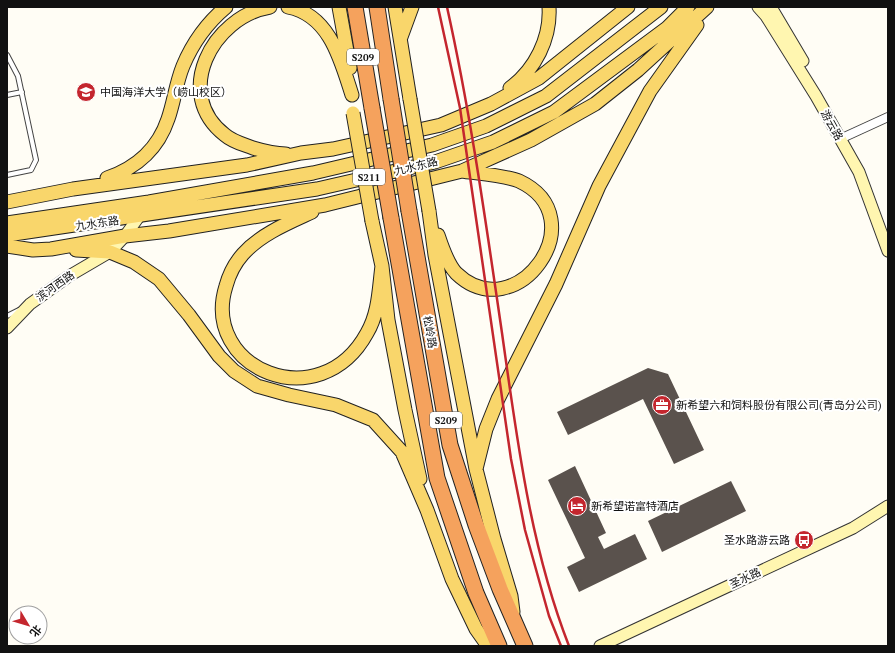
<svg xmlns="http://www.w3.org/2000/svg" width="895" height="653" viewBox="0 0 895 653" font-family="'PT Serif','Noto Sans SC',serif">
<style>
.building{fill:#5a524d}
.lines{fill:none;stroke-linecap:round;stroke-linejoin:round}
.lane-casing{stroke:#444;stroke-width:6}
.street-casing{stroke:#444;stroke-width:10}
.secondary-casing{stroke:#333;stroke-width:13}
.primary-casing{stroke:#222;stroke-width:15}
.highway-casing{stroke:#222;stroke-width:17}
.lane{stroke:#fff;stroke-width:4}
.street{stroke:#fff;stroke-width:8}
.secondary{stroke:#fff6b0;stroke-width:11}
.primary{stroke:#f9d66b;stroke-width:13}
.highway{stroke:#f5a25d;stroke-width:15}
.rail{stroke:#c4262e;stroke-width:2.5}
.primary-bridge-casing{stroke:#222;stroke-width:15;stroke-linecap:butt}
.highway-bridge-casing{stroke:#222;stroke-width:17;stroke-linecap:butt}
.primary-bridge{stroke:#f9d66b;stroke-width:13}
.highway-bridge{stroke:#f5a25d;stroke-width:15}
.labels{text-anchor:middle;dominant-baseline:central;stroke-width:4;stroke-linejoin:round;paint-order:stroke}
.shield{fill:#fff;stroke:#585858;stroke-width:1}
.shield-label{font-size:10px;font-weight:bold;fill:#111}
.poi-label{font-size:11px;fill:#111;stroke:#fff;text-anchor:start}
.street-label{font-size:11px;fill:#111;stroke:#fff}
</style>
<rect width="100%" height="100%" fill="#fffdf5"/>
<!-- building -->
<path class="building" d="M648,368L668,374L704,450L674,464L643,399L568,435L557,412Z
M575,466L606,533L598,537L604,549L635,534L647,559L579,592L567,567L585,558L548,480Z
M731,481L746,511L662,552L648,521Z"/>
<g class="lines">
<defs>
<path id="lane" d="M7,55L18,76L36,160L31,170L7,175
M7,95L22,92
M7,316L19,310"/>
<path id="street" d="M840,139L888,117"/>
<path id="secondary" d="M758,7L766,16L816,96L859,172L888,251
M771,7L803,61
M7,328L30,304L69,276L110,252L125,236L143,211
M600,646L853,528L888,506"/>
<path id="primary" d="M270,7C212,17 172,94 225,135C233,142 243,144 253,148C263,151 275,154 286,154
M288,7C330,15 341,61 352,95
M339,7L350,68
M395,7L410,99
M401,37L412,7
M510,88C535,70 551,38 549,7
M107,178C136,168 158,149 168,119C174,102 176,83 183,66C193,42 207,23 226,7
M7,202L73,189L247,165L301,153L333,149L441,125L491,104L539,78L628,7
M429,211L435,255L476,469L494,539L511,596L513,612
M312,212C288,223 261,234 243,254C235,263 229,275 226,286C200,369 320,419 367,333C379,313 379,288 382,266
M372,221L382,266L388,320L405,410L420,479
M7,223L149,202L313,173L432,145L486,126L546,96L661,7
M7,235L317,189L435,162L493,142L554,112L667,28L688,7
M438,235C442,247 447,263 456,273C516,331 598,218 519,181C508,176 475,173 462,171
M7,246L33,250L51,249L125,236L169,231L325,205L462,171L531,140L595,104L638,70L707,7
M76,250L110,252L134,262L159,279L189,315L219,356L234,371L257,386L289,395L336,405L373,420L402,452L427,510L452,579L476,629L488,646
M476,469L486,429L498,399L556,284L599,186L650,91L697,25"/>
<path id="highway" d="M355,7L372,108
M377,7L391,99
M409,211L450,445L476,525L500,589L525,646
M391,218L437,478L476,593L499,646"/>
</defs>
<!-- lane casing -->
<use href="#lane" class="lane-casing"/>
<!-- street casing -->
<use href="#street" class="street-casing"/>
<!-- secondary casing -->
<use href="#secondary" class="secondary-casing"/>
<!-- primary casing -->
<use href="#primary" class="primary-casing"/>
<!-- highway casing -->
<use href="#highway" class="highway-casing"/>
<!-- lane -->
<use href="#lane" class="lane"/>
<!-- street -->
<use href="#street" class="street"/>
<!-- secondary -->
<use href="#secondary" class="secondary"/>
<!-- primary -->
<use href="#primary" class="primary"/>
<!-- highway -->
<use href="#highway" class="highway"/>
<!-- rail -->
<path class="rail" d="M438,7L460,108L511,459L525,530L549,616L561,646
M447,7C471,115 486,224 502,333C517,439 530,546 569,646"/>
<defs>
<path id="primary-bridge" d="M410,99L429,211
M353,113L372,221"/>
<path id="highway-bridge" d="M391,99L409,211
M372,108L391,218"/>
</defs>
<!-- primary-bridge casing -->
<use href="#primary-bridge" class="primary-bridge-casing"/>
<!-- highway-bridge casing -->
<use href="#highway-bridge" class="highway-bridge-casing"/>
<!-- primary-bridge -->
<use href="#primary-bridge" class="primary-bridge"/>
<!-- highway-bridge -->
<use href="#highway-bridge" class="highway-bridge"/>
</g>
<!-- icons -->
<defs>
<symbol id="university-disc" viewBox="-11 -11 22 22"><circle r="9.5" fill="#c4262e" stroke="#fff"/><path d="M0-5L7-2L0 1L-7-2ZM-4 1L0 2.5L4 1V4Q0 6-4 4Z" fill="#fff"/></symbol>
<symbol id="office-disc" viewBox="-11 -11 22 22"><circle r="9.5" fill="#c4262e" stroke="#fff"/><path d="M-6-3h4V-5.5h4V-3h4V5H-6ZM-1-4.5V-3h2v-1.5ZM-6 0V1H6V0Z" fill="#fff"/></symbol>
<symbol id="hotel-disc" viewBox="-11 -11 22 22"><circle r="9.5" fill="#c4262e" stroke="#fff"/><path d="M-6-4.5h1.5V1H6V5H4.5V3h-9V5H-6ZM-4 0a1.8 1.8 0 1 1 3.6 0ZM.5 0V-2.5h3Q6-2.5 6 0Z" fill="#fff"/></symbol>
<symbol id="bus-disc" viewBox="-11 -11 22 22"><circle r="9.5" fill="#c4262e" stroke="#fff"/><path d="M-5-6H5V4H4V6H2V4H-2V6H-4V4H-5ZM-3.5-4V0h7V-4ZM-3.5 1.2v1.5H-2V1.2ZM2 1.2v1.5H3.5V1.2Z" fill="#fff"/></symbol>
</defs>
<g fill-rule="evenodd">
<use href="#university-disc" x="75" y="81" width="22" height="22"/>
<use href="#office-disc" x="651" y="394" width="22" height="22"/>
<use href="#hotel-disc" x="566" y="495" width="22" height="22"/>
<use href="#bus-disc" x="793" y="529" width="22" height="22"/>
</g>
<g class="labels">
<!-- shield labels -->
<g class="shield">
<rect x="347" y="49" width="32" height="16" rx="3"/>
<rect x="353" y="169" width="32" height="16" rx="3"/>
<rect x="430" y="412" width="32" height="16" rx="3"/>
</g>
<g class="shield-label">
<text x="363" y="57">S209</text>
<text x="369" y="177">S211</text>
<text x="446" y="420">S209</text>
</g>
<!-- poi labels -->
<g class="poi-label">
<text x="100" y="92">中国海洋大学（崂山校区）</text>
<text x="676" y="405">新希望六和饲料股份有限公司(青岛分公司)</text>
<text x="591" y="506">新希望诺富特酒店</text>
<text x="790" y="540" text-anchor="end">圣水路游云路</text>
</g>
<!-- street labels -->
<g class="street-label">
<text transform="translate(832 125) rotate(61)">游云路</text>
<text transform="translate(416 166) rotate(-14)">九水东路</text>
<text transform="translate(97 223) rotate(-8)">九水东路</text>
<text transform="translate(55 286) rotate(-35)">滨河西路</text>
<text transform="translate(430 332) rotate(80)">松岭路</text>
<text transform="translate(745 578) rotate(-25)">圣水路</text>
</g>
</g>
<!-- border -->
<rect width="895" height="653" fill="none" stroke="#111111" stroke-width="16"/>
<!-- north arrow -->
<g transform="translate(28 625) rotate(128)"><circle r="19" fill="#ffffff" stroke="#a0a0a0"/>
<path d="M0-3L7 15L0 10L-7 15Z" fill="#c4262e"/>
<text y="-6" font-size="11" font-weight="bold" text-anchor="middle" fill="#111111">北</text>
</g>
</svg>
